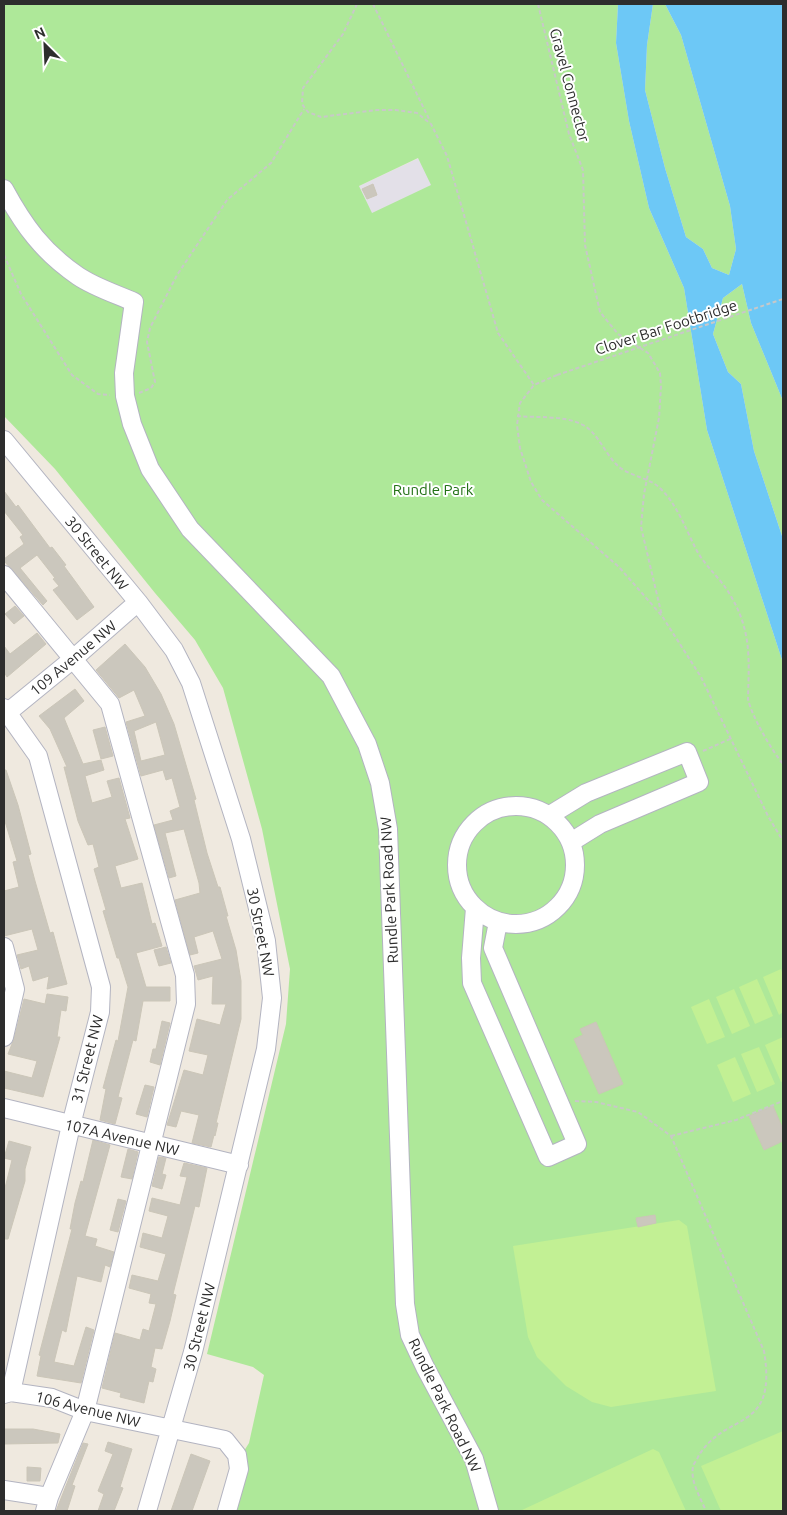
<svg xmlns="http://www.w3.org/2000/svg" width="787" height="1515" viewBox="0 0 787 1515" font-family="Ubuntu,sans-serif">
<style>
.industrial{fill:#e3e0e8}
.green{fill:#aee899;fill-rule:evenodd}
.pitch{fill:#c2f094}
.water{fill:#6dc8f6}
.building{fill:#cbc7bd;stroke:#cbc6b8;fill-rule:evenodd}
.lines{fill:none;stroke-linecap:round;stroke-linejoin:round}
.minor-casing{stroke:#b3b4c1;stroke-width:20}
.path{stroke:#c8c8c8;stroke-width:2;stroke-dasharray:4 2.5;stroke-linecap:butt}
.minor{stroke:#fff;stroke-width:18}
.path-bridge{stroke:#c8c8c8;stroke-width:2;stroke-dasharray:4 2.5;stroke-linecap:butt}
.labels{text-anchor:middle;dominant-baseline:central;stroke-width:4;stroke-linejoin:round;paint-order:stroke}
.street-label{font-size:15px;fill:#2d2d2d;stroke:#fff}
.park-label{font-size:15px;fill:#237116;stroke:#fff}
</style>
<rect width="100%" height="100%" fill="#efe9df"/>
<!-- industrial -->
<path class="industrial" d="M419,158L432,185L372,214L359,186Z"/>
<!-- green -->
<path class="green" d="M4,4H618L616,43L629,121L649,208L684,288L707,430L783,663V1511H232L244,1451L249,1443L264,1375L253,1367L207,1354L286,1024L290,969L262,829L223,688L195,640L155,593L55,469L4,416ZM418,158L431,185L372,213L359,186Z
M653,4H665L681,35L730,206L736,249L729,275L712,268L703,249L686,237L665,168L645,90L647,45Z
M742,284L751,323L783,401V539L754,451L741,384L728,372L713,334L723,298Z"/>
<!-- pitch -->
<path class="pitch" d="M781,969L783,975V1012L779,1015L763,977Z
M757,979L773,1016L755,1024L739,987Z
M734,989L750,1026L732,1034L716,997Z
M709,999L725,1037L707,1044L691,1007Z
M783,1037V1081L781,1082L765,1045Z
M759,1047L775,1084L757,1092L741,1054Z
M735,1057L751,1094L733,1102L717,1065Z
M679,1220L687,1226L716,1391L611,1407L592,1402L566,1386L537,1357L528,1337L513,1246Z
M783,1431V1511H721L701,1466Z
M653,1449L659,1452L686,1511H523L522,1510Z"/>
<!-- water -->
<path class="water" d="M618,4H653L647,45L645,90L665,168L686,237L703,249L712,268L729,275L736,249L730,206L681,35L665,4H783V401L751,323L742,284L723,298L713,334L728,372L741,384L754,451L783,539V663L707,430L684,288L649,208L629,121L616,43Z"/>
<!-- building -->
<path class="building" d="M373,184L377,195L367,199L362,189Z
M4,491L16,507L18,505L50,548L52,547L66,565L64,566L94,607L77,620L53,590L59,586L53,579L55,578L37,555L20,568L47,601L43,605L4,561V559L24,544L20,537L23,535L4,511Z
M15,606L24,616L14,624L5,614Z
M37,633L46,644L7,677L4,672V646L10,654Z
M125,644L145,667L161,694L174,724L196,799L194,800L207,853L218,887H220L228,916H226L236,950L241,981V1019L216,1123H218L215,1136L214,1135L211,1147L192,1143L199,1115L181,1111L176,1127L167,1125L184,1070L203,1075L208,1055L189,1051L197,1019L220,1025L226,1004H212L213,976L198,980L194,966L222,959L213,931L194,937L198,953L190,955L175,900L200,893L199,883L184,829L165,833L176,876L169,878L154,825L173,820L170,811L180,807L172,778L166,780L163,770L141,776L126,722L145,716L134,690L119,698L96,670ZM156,722L165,755L141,761L134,731Z
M75,689L84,701L64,718L83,764L101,760L104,770L85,776L92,803L112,797L107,781L119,778L130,818L125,819L138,859L115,866L121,888L142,883L152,924L155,923L162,946L136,953L146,987H170V1001H143L136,1041L133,1040L118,1097L122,1098L115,1124L100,1120L106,1089L103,1088L116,1040L118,1041L128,987L119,958H117L103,911L106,910L94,869L99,867L93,844L88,845L78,821L64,767H67L50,729L39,716Z
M105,727L113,756L101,759L93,730Z
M4,770H6L18,805L31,854L28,855L35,881L50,933L53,932L67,984L47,989L49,976L33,981L29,966L21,969L17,955L38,950L32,929L4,936V891L19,887L13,862L17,861L4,818Z
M166,947L171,963L159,966L154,950Z
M47,994L68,997L66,1011L61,1010L57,1037H60L43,1097L4,1088V1071L32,1078L37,1061L8,1054L14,1039L24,999L45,1004Z
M162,1021L170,1023L160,1065L150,1062L153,1049H156Z
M596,1022L623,1084L599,1094L574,1039L583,1035L580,1029Z
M145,1085L154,1087L147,1117L136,1114Z
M773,1106L783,1129V1141L764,1150L749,1116Z
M93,1140L110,1145L85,1236L97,1239L95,1246L114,1252L110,1267L105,1265L101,1282L77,1276L66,1332L62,1330L54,1362L74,1366L86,1327L94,1330L81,1383L37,1376L41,1356L39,1355L72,1229H70L75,1203L81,1181L83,1182Z
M9,1141L31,1147L25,1169V1181L8,1239H4V1192L12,1160L4,1158Z
M128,1149L138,1152L132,1179L121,1177Z
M159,1157L166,1158L162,1174L166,1175L162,1189L152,1186Z
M184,1163L207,1168L199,1207L195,1206L173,1294L176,1295L170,1321L162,1349L155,1348L151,1367L156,1369L153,1382L149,1381L144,1403L120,1397L121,1393L102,1388L115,1333L140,1340L143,1329L149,1331L156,1304L149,1303L151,1294L129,1288L132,1275L158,1281L166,1254L140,1247L143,1233L162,1238L168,1216L149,1211L152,1198L180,1205L187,1177L180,1176Z
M118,1199L126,1201L118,1232L110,1230Z
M655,1215L656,1223L638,1227L636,1218Z
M4,1429H33L60,1434L58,1443L4,1444Z
M108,1442L132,1449L120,1487L123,1488L114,1511H98L104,1494L98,1491L113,1454L105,1451Z
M83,1443L88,1444L72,1485L75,1486L67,1511H56Z
M191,1454L210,1461L192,1511H171Z
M27,1467L41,1468L40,1481H27Z"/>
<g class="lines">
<defs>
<path id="minor" d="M4,189C24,226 43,252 78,276C94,287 116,294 134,302L124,373L125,396L132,424L150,469L190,529L331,676L367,744L380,783L388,829L405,1304L410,1335L425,1367L474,1459L489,1511
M4,440L138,602L174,650L191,683L241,839L266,941L272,998L266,1049L193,1352L147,1511
M4,575L110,704L185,975L186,1004L85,1411L49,1497L45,1511
M4,708L38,756L101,987L100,1012L71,1125L11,1392
M7,713L73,659L138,602
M457 865a59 59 0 1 1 118 0a59 59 0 1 1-118 0Z
M550,815L586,793L687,752L699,782L600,824L571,842
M475,908L471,958L472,983L548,1157L577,1144L493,948L498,922
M4,947L15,989L4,1037
M4,1108L239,1165
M4,1394L11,1392L52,1398L85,1411L225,1440L237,1455L239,1469L227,1511
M4,1490L49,1497"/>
</defs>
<!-- minor casing -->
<use href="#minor" class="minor-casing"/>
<!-- path -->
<path class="path" d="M357,4L343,34L303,88L302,104L308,112L321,117L377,110H396L417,113L431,124L447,156L498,333L534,385
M373,4L430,121
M538,4L569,134L583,170L585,245L600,312L618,334L648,353L660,373L661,386L659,418L644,494L641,527L662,616
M4,255L21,294L72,375L98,394L110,395
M557,375L534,385L520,403L517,425L520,448L531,482L542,500L619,567L662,616L701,677L768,816L783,841
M139,393L151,388L155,382L147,342L150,328L177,275L227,200L271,163L304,109
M517,416C537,418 562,415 581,424C597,431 604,452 616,464C628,477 648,476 661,489C678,506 686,530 697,551C706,567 720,578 729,593C752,630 749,659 748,699C751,715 772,751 783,764
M703,751L730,739
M575,1101L596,1102L638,1112L671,1136L764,1351C778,1435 725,1410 698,1457C697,1460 693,1464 693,1467C690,1481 701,1499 706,1511
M671,1136L736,1120L783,1101"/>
<!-- minor -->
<use href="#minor" class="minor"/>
<!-- path-bridge -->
<path class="path-bridge" d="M557,375L783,299"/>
</g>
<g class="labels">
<!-- street labels -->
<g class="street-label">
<text transform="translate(570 85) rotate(75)">Gravel Connector</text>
<text transform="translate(666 327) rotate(-18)">Clover Bar Footbridge</text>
<text transform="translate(97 553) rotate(51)">30 Street NW</text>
<text transform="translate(73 658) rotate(-40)">109 Avenue NW</text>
<text transform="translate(389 890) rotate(-93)">Rundle Park Road NW</text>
<text transform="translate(261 932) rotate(79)">30 Street NW</text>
<text transform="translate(87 1059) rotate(-76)">31 Street NW</text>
<text transform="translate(122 1137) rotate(13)">107A Avenue NW</text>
<text transform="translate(199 1327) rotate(-76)">30 Street NW</text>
<text transform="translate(445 1405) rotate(64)">Rundle Park Road NW</text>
<text transform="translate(88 1409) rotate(14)">106 Avenue NW</text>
</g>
<!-- park labels -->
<g class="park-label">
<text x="433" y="489">Rundle Park</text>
</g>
</g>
<!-- border -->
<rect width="787" height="1515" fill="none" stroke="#2d2d2d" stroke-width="10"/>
<!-- north arrow -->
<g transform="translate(45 45) rotate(336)" stroke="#ffffff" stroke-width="4" paint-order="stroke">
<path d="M0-4L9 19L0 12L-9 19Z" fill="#2d2d2d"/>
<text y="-8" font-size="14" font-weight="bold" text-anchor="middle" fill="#2d2d2d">N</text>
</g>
</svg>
